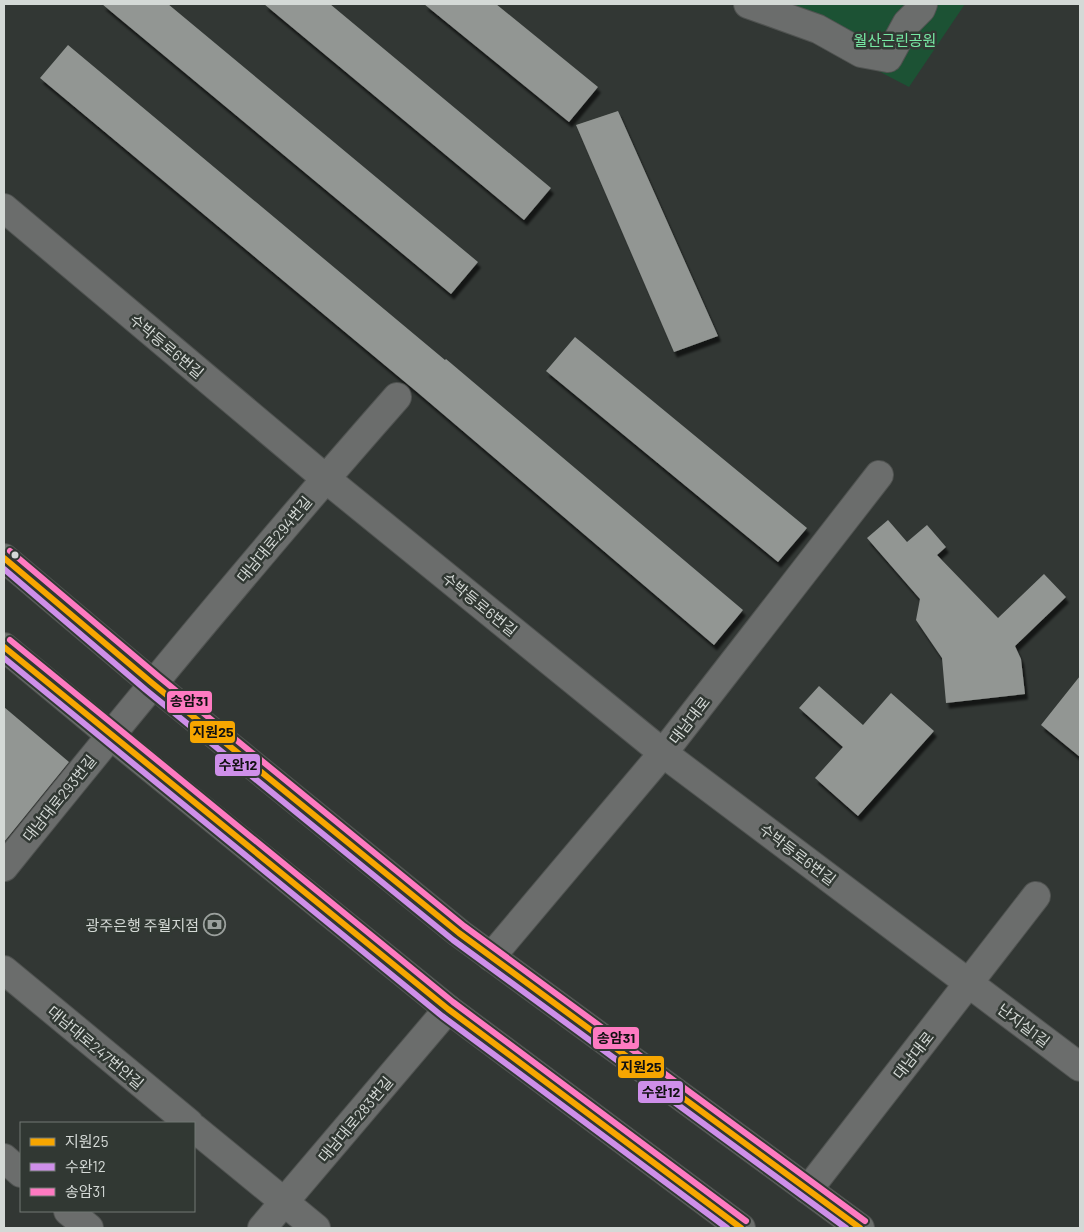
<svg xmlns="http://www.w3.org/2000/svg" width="1084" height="1232" viewBox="0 0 1084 1232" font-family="Barlow,'Noto Sans KR',sans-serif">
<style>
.green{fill:#1c5234}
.building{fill:#929693;filter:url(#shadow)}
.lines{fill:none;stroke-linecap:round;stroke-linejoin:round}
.minor-casing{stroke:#505351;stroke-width:30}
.major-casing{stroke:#505351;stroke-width:30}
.minor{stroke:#6b6d6c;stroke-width:28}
.major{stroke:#6a6e6b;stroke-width:28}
.bus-1-casing{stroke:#313833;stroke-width:10}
.bus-2-casing{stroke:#313833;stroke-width:10}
.bus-3-casing{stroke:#313833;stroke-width:10}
.bus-1{stroke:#f7a600;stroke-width:6}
.bus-2{stroke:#ce8fe9;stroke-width:6}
.bus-3{stroke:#fe7ac1;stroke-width:6}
.bus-dot{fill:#d4d9d6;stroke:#313833;stroke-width:2}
.labels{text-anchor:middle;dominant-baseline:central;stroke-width:5;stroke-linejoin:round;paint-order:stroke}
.park-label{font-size:15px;fill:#77e9a4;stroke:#313833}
.street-label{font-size:15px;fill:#d4d9d6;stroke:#313833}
.poi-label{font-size:15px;fill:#d4d9d6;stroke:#313833;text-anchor:end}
.line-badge{stroke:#313833;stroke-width:2}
.pale-badge-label{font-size:14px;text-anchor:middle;font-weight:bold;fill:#111}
</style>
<defs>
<filter id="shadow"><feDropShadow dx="3" dy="5.5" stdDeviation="1" flood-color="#0009"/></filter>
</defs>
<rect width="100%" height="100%" fill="#323734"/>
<!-- green -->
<path class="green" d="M750,4H965L909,87Z"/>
<!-- building -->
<path class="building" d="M102,4H168L478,262L451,294Z
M264,4H330L551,188L524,220Z
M424,4H496L598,87L569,122Z
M68,45L445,360L446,359L743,610L714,645L417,392L40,78Z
M618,111L718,336L674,352L576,125Z
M575,337L807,528L778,562L546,371Z
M888,520L907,542L927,525L946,547L937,555L998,618L1044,574L1066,597L1015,646L1021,659L1025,694L946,703L942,658L916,620L920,599L867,538Z
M1080,676V757L1041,725Z
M819,686L863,725L891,693L934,731L858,816L815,778L843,747L799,708Z
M4,707L69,762L4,842Z"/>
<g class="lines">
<defs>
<path id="minor" d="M748,4L818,29L861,53L888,58L907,23L921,9L923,4
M4,208L325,478L663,753L1080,1067
M4,867C132,708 262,550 397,397
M491,957L663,753L879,475
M4,970L189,1123
M194,1128L316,1228
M4,1158L21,1173
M808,1190L1036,896
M68,1211L89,1228
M262,1228L448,1009"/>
<path id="major" d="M4,558L152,683L459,933L860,1228
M4,647L110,735L448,1009L741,1228"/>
</defs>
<!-- minor casing -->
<use href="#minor" class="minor-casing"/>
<!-- major casing -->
<use href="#major" class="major-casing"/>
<!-- minor -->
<use href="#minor" class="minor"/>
<!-- major -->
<use href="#major" class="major"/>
<defs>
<path id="bus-1" d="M4,558L152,683L459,933L860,1228
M4,647L448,1009L741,1228"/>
<path id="bus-2" d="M4,569L146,690L453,940L846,1228
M4,658L442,1016L727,1228"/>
<path id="bus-3" d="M10,551L158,676L464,926L865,1221
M10,640L453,1002L746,1221"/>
</defs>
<!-- bus-1 casing -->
<use href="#bus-1" class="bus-1-casing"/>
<!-- bus-2 casing -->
<use href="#bus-2" class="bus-2-casing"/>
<!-- bus-3 casing -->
<use href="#bus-3" class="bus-3-casing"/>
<!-- bus-1 -->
<use href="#bus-1" class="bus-1"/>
<!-- bus-2 -->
<use href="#bus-2" class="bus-2"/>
<!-- bus-3 -->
<use href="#bus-3" class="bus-3"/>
</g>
<!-- icons -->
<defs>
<symbol id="bank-ring" viewBox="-11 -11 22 22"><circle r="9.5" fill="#313833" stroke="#9ba09d" stroke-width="1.5"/><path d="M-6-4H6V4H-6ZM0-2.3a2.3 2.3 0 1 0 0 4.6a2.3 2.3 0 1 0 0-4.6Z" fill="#9ba09d"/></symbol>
</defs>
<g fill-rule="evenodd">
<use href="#bank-ring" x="202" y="912" width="25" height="25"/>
</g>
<!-- markers -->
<circle class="bus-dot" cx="15" cy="555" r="4.5"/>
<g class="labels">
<!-- park labels -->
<g class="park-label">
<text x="895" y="40">월산근린공원</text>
</g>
<!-- street labels -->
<g class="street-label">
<text transform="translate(167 346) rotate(40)">수박등로6번길</text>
<text transform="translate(274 539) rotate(-50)">대남대로294번길</text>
<text transform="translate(480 604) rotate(39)">수박등로6번길</text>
<text transform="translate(689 720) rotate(-52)">대남대로</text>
<text transform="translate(59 798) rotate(-51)">대남대로293번길</text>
<text transform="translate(798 854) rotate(37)">수박등로6번길</text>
<text transform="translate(1024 1025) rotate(37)">난지실1길</text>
<text transform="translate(96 1047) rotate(40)">대남대로247번안길</text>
<text transform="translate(913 1055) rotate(-52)">대남대로</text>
<text transform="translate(355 1119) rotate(-50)">대남대로283번길</text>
</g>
<!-- poi labels -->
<g class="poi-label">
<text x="199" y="925">광주은행 주월지점</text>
</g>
</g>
<g class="line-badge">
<rect x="166" y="690" width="47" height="24" rx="5" fill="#fe7ac1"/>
<rect x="189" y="720" width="47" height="24" rx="5" fill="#f7a600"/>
<rect x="214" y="753" width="47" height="24" rx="5" fill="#ce8fe9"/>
<rect x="592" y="1026" width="48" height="24" rx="5" fill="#fe7ac1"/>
<rect x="617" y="1055" width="48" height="24" rx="5" fill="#f7a600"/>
<rect x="637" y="1080" width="47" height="24" rx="5" fill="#ce8fe9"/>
</g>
<g class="pale-badge-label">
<text x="189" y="706">송암31</text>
<text x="213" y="737">지원25</text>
<text x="238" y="770">수완12</text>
<text x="616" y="1043">송암31</text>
<text x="641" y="1072">지원25</text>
<text x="661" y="1097">수완12</text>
</g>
<!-- border -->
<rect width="1084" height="1232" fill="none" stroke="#d4d9d6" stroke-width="10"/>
<!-- legend -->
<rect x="20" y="1122" width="175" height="90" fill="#313833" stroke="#727874"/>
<rect x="30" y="1138" width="25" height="8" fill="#f7a600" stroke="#727874"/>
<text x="65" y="1147" font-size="15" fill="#d4d9d6">지원25</text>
<rect x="30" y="1163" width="25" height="8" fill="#ce8fe9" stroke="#727874"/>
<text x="65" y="1172" font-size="15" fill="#d4d9d6">수완12</text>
<rect x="30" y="1188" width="25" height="8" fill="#fe7ac1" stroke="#727874"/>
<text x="65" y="1197" font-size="15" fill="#d4d9d6">송암31</text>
</svg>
